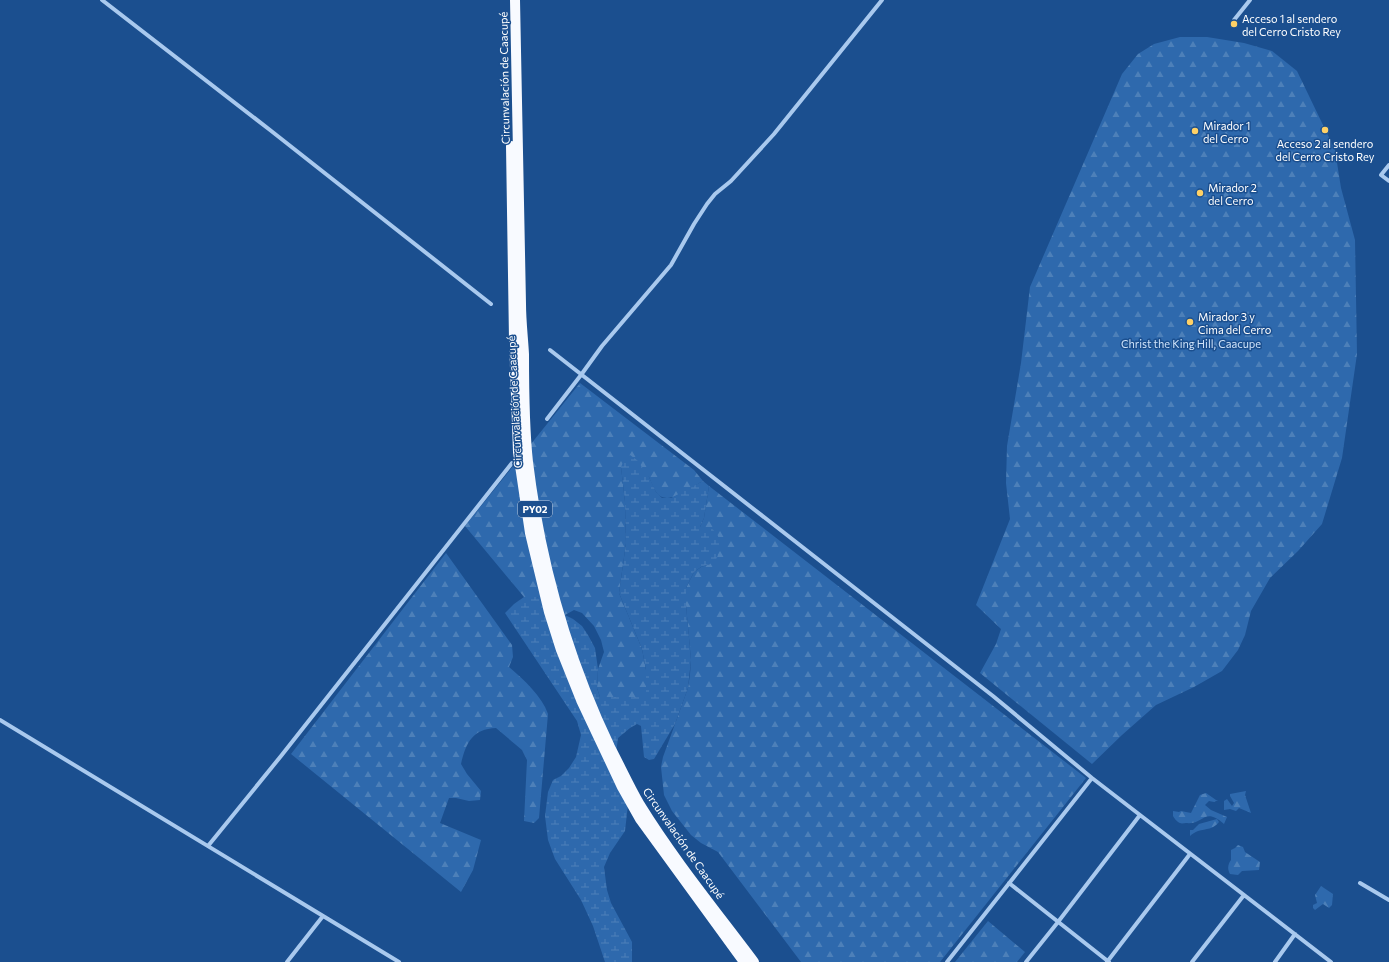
<svg xmlns="http://www.w3.org/2000/svg" width="1389" height="962" viewBox="0 0 1389 962" font-family="Commissioner,sans-serif">
<style>
.forest{fill:url(#forest-firs)}
.wetland{fill:url(#wetland-marsh)}
.lines{fill:none;stroke-linecap:round;stroke-linejoin:round}
.minor{stroke:#a9c9ee;stroke-width:4}
.trunk{stroke:#f8faff;stroke-width:10}
.poi-dot{fill:#ffd166;stroke:#1b4f8f;stroke-width:1.5}
.labels{text-anchor:middle;dominant-baseline:central;stroke-width:3;stroke-linejoin:round;paint-order:stroke}
.shield{fill:#1b4f8f;stroke:#bbcadd;stroke-width:1}
.shield-label{font-size:10px;font-weight:bold;fill:#fff}
.poi-label{font-size:11px;fill:#fff;stroke:#1b4f8f;text-anchor:start}
.street-label{font-size:11px;fill:#fff;stroke:#1b4f8f}
.park-label{font-size:11px;fill:#cfe3fa;stroke:#1b4f8f}
</style>
<defs>
<pattern id="forest-firs" width="22" height="20" patternUnits="userSpaceOnUse"><rect width="22" height="20" fill="#2e69ad"/><path d="M5 1l3.5 6h-7zM16 11l3.5 6h-7z" fill="#4d80b9"/></pattern>
<pattern id="wetland-marsh" width="20" height="14" patternUnits="userSpaceOnUse"><rect width="20" height="14" fill="#2e69ad"/><path d="M1 5h8M5 5V1M11 12h8M15 12V8" fill="none" stroke="#4d80b9"/></pattern>
</defs>
<rect width="100%" height="100%" fill="#1b4f8f"/>
<!-- forest -->
<path class="forest" d="M1180,37H1207L1244,43L1272,51L1297,71L1335,150L1341,188L1355,240L1357,354L1342,458L1322,524L1298,551L1270,578L1251,611L1245,635L1238,650L1222,671L1194,687L1156,705L1122,735L1092,764L980,673L996,644L1001,629L976,605L1010,519L1006,483L1007,446L1021,363L1030,287L1122,74L1138,54L1154,44Z
M580,383L694,470L703,481C691,487 667,508 656,492C653,487 651,482 649,477L621,467L625,502L626,543L619,593L642,649L646,670V698L600,697L597,688L598,669L604,652L601,640L594,626L582,613L574,610L565,615L557,613L537,597H524L465,526Z
M709,486L1086,778L940,962H801L718,852L701,843L691,835L672,811L664,795L661,767L663,757L675,724L688,688L690,674L691,660L686,605V588L694,572L701,567L710,564L700,527L704,518Z
M446,553L512,645L513,657L509,667C524,680 542,696 548,714L539,818L534,823L524,821L527,760L522,750L496,728C473,729 466,742 461,764L467,774L481,791L480,800L469,801L456,798H449L440,823L481,840L473,870L461,892L291,754Z
M1246,791L1245,795L1251,813L1239,808L1236,811L1230,809L1224,810V801L1227,799L1232,806L1234,803L1230,796V794Z
M1206,793L1216,800H1218L1214,802L1209,801L1205,805L1211,810L1227,817L1224,824C1204,806 1204,825 1186,823C1184,823 1182,824 1180,823C1177,822 1174,818 1173,816V811L1179,812L1181,811L1191,813L1200,795Z
M1217,819L1219,822C1214,829 1206,829 1198,831C1195,832 1192,834 1190,836V830H1193L1199,824Z
M1238,845L1243,847L1245,852L1260,862L1259,870L1242,871L1238,875L1230,874C1227,869 1228,864 1231,860V850L1235,848Z
M1321,886L1333,894L1332,905L1329,908L1323,904L1315,910L1313,908V905L1317,903L1315,895Z
M988,921L1025,952L1017,962H955Z"/>
<!-- wetland -->
<path class="wetland" d="M630,455L637,460L649,477L656,492L662,498H671L703,481L709,486L704,518L700,527H711L718,536L720,546L717,558L710,564L701,567L694,572L686,588V605L691,660L688,688L675,724L654,759L649,760L644,757L641,726L637,724L630,728L618,738L615,761L629,796L625,831L610,853L604,867L607,890L611,903L632,942V962H605L593,926L581,900L555,859L548,840L545,816L548,792L553,780L561,776L569,768L576,757L581,735L577,721L505,613L514,604L524,597H537L565,615L573,619L582,626L588,635L595,648L598,669L597,688L600,697H646V670L642,649L619,593L626,543L625,502L621,467L625,458Z"/>
<g class="lines">
<!-- minor -->
<path class="minor" d="M102,0L270,130L491,304
M1234,20L1250,0
M1389,165L1381,175L1389,181
M550,350L993,696L1092,778L1140,815L1331,962
M547,419L581,375L602,346L671,265L694,224L707,204L715,194L731,181L774,134L882,0
M0,720L399,962
M208,846L281,756L512,463
M1009,883L1109,962
M1360,883L1389,900
M287,962L323,916
M947,962L1092,778
M1026,962L1058,922L1140,815
M1107,962L1190,854
M1192,962L1244,895
M1275,962L1295,934"/>
<!-- trunk -->
<path class="trunk" d="M515,0L521,304C521,320 523,337 524,354C524,390 524,426 528,462C540,561 567,657 610,747C620,766 629,786 640,805C674,860 715,910 754,962
M511,146L514,340L518,452L530,533L549,612L561,650L581,700L622,787L640,819L744,962"/>
</g>
<!-- markers -->
<g class="poi-dot">
<circle cx="1234" cy="24" r="4"/>
<circle cx="1325" cy="130" r="4"/>
<circle cx="1195" cy="131" r="4"/>
<circle cx="1200" cy="193" r="4"/>
<circle cx="1190" cy="322" r="4"/>
</g>
<g class="labels">
<!-- shield labels -->
<rect class="shield" x="518" y="501" width="34" height="16" rx="3"/>
<g class="shield-label">
<text x="535" y="509">PY02</text>
</g>
<!-- poi labels -->
<g class="poi-label">
<text x="1242" y="18">Acceso 1 al sendero<tspan x="1242" dy="13">del Cerro Cristo Rey</tspan></text>
<text x="1203" y="125">Mirador 1<tspan x="1203" dy="13">del Cerro</tspan></text>
<text x="1325" y="143" text-anchor="middle">Acceso 2 al sendero<tspan x="1325" dy="13">del Cerro Cristo Rey</tspan></text>
<text x="1208" y="187">Mirador 2<tspan x="1208" dy="13">del Cerro</tspan></text>
<text x="1198" y="316">Mirador 3 y<tspan x="1198" dy="13">Cima del Cerro</tspan></text>
</g>
<!-- street labels -->
<g class="street-label">
<text transform="translate(504 78) rotate(-91)">Circunvalación de Caacupé</text>
<text transform="translate(514 402) rotate(-93)">Circunvalación de Caacupé</text>
<text transform="translate(684 843) rotate(55)">Circunvalación de Caacupé</text>
</g>
<!-- park labels -->
<g class="park-label">
<text x="1191" y="343">Christ the King Hill, Caacupe</text>
</g>
</g>
</svg>
